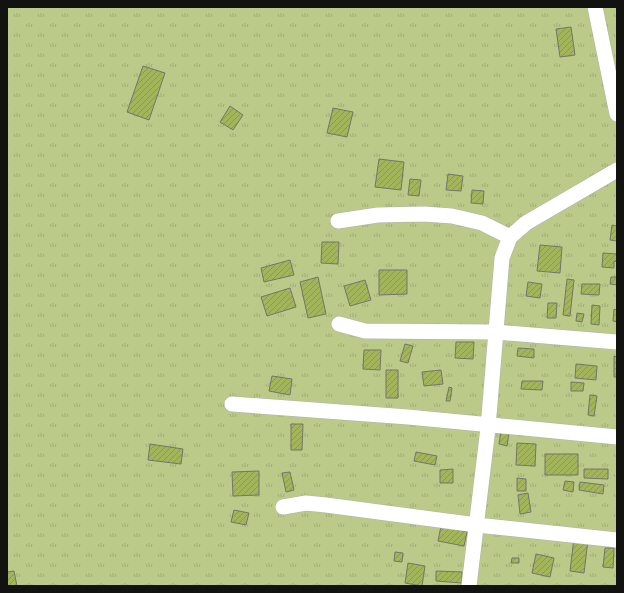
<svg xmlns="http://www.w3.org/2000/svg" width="624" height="593" viewBox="0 0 624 593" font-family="Manrope,sans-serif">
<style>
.grass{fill:url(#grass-tufts)}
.building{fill:url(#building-hatch);stroke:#73756f}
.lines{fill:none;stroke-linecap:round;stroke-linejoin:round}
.minor-casing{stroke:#b0b2ac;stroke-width:16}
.minor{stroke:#fff;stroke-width:15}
</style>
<defs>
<pattern id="grass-tufts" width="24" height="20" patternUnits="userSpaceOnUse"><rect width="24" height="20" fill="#bbca89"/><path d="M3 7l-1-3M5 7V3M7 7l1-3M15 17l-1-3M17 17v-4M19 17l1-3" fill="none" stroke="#a0ad75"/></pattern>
<pattern id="building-hatch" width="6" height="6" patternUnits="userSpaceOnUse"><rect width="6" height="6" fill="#a2b55a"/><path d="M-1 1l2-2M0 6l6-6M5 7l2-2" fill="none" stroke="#8a9b4d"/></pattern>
</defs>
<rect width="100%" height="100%" fill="#e9eae4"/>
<!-- grass -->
<path class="grass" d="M7,7H617V586H7Z"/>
<!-- building -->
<path class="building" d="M571,27L575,55L560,57L556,29Z
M143,66L165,73L149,120L127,112Z
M230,106L243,115L233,130L220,122Z
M333,108L353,112L347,137L327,133Z
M379,159L404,162L401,190L375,187Z
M448,174L463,176L461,191L446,190Z
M410,179L421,180L419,196L408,195Z
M472,190L484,191L483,204L471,203Z
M612,225L617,226V241L610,240Z
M322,242H339L338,264L321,263Z
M540,245L562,247L560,273L537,271Z
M603,253L617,254V262L614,261V268L602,267Z
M290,260L294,275L264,282L261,268Z
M379,270H407V294L379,295Z
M318,277L326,314L308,318L300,282Z
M611,277H617V285L610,284Z
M567,279L574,280L570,316L563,315Z
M365,280L371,300L350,306L344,286Z
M528,282L542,284L540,298L526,296Z
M582,284H600L599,295L581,294Z
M290,288L296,307L267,316L261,297Z
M548,303H557L556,318H547Z
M592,305L600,306L599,325L591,324Z
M614,309L617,310V322L613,321Z
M577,313L584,314L582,322L576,321Z
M456,342H474L473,359L455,358Z
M405,344L413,346L408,363L400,361Z
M518,348L534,349V358L517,356Z
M364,350H381L380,370L363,369Z
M614,356L617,357V377H614Z
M576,364L597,366L596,380L575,378Z
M386,370H398V398H386Z
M441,370L443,384L424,386L422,372Z
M272,376L292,379L290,395L269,391Z
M522,381H543L542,390L521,389Z
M571,382L584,383L583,391H571Z
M449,387L452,388L450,401H446Z
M590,395L597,396L594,416L588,415Z
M291,424H303L302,450H291Z
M501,431L509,433L507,446L499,444Z
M517,443L536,444L535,466L516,465Z
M150,444L183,449L181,464L148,460Z
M416,452L437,456L435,465L414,461Z
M545,454H578V475H545Z
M453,469V483H440V470Z
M584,469H608V479L584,478Z
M259,471V495L233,496L232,472Z
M290,472L294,490L286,492L282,473Z
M517,478L526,479V491H517Z
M565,481L574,482L573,492L563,490Z
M580,482L604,485L603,494L579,490Z
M528,493L531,512L520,514L518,495Z
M234,510L249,513L246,525L231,522Z
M441,526L467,532L464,546L438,541Z
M574,538L588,540L584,573L570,571Z
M605,548H614L613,568L603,567Z
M395,552L403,553L402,562L394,561Z
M536,554L554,558L550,577L532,573Z
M512,558H519V563H511Z
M408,563L425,566L422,586L405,583Z
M14,571L17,586H7V572Z
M436,571L462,572V583L436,581Z"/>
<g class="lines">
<defs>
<path id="minor" d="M595,7L617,114
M338,221L378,215L424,214L452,216L482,223L510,237
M339,324L365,331L496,332L617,342
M232,404L408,417L617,437
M283,507L306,503L326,505L477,525L617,540
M469,586L488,428L502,258L510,237L526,223L617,170"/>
</defs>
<!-- minor casing -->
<use href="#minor" class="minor-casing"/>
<!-- minor -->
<use href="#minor" class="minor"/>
</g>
<!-- border -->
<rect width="624" height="593" fill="none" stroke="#121311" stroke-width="16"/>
</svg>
